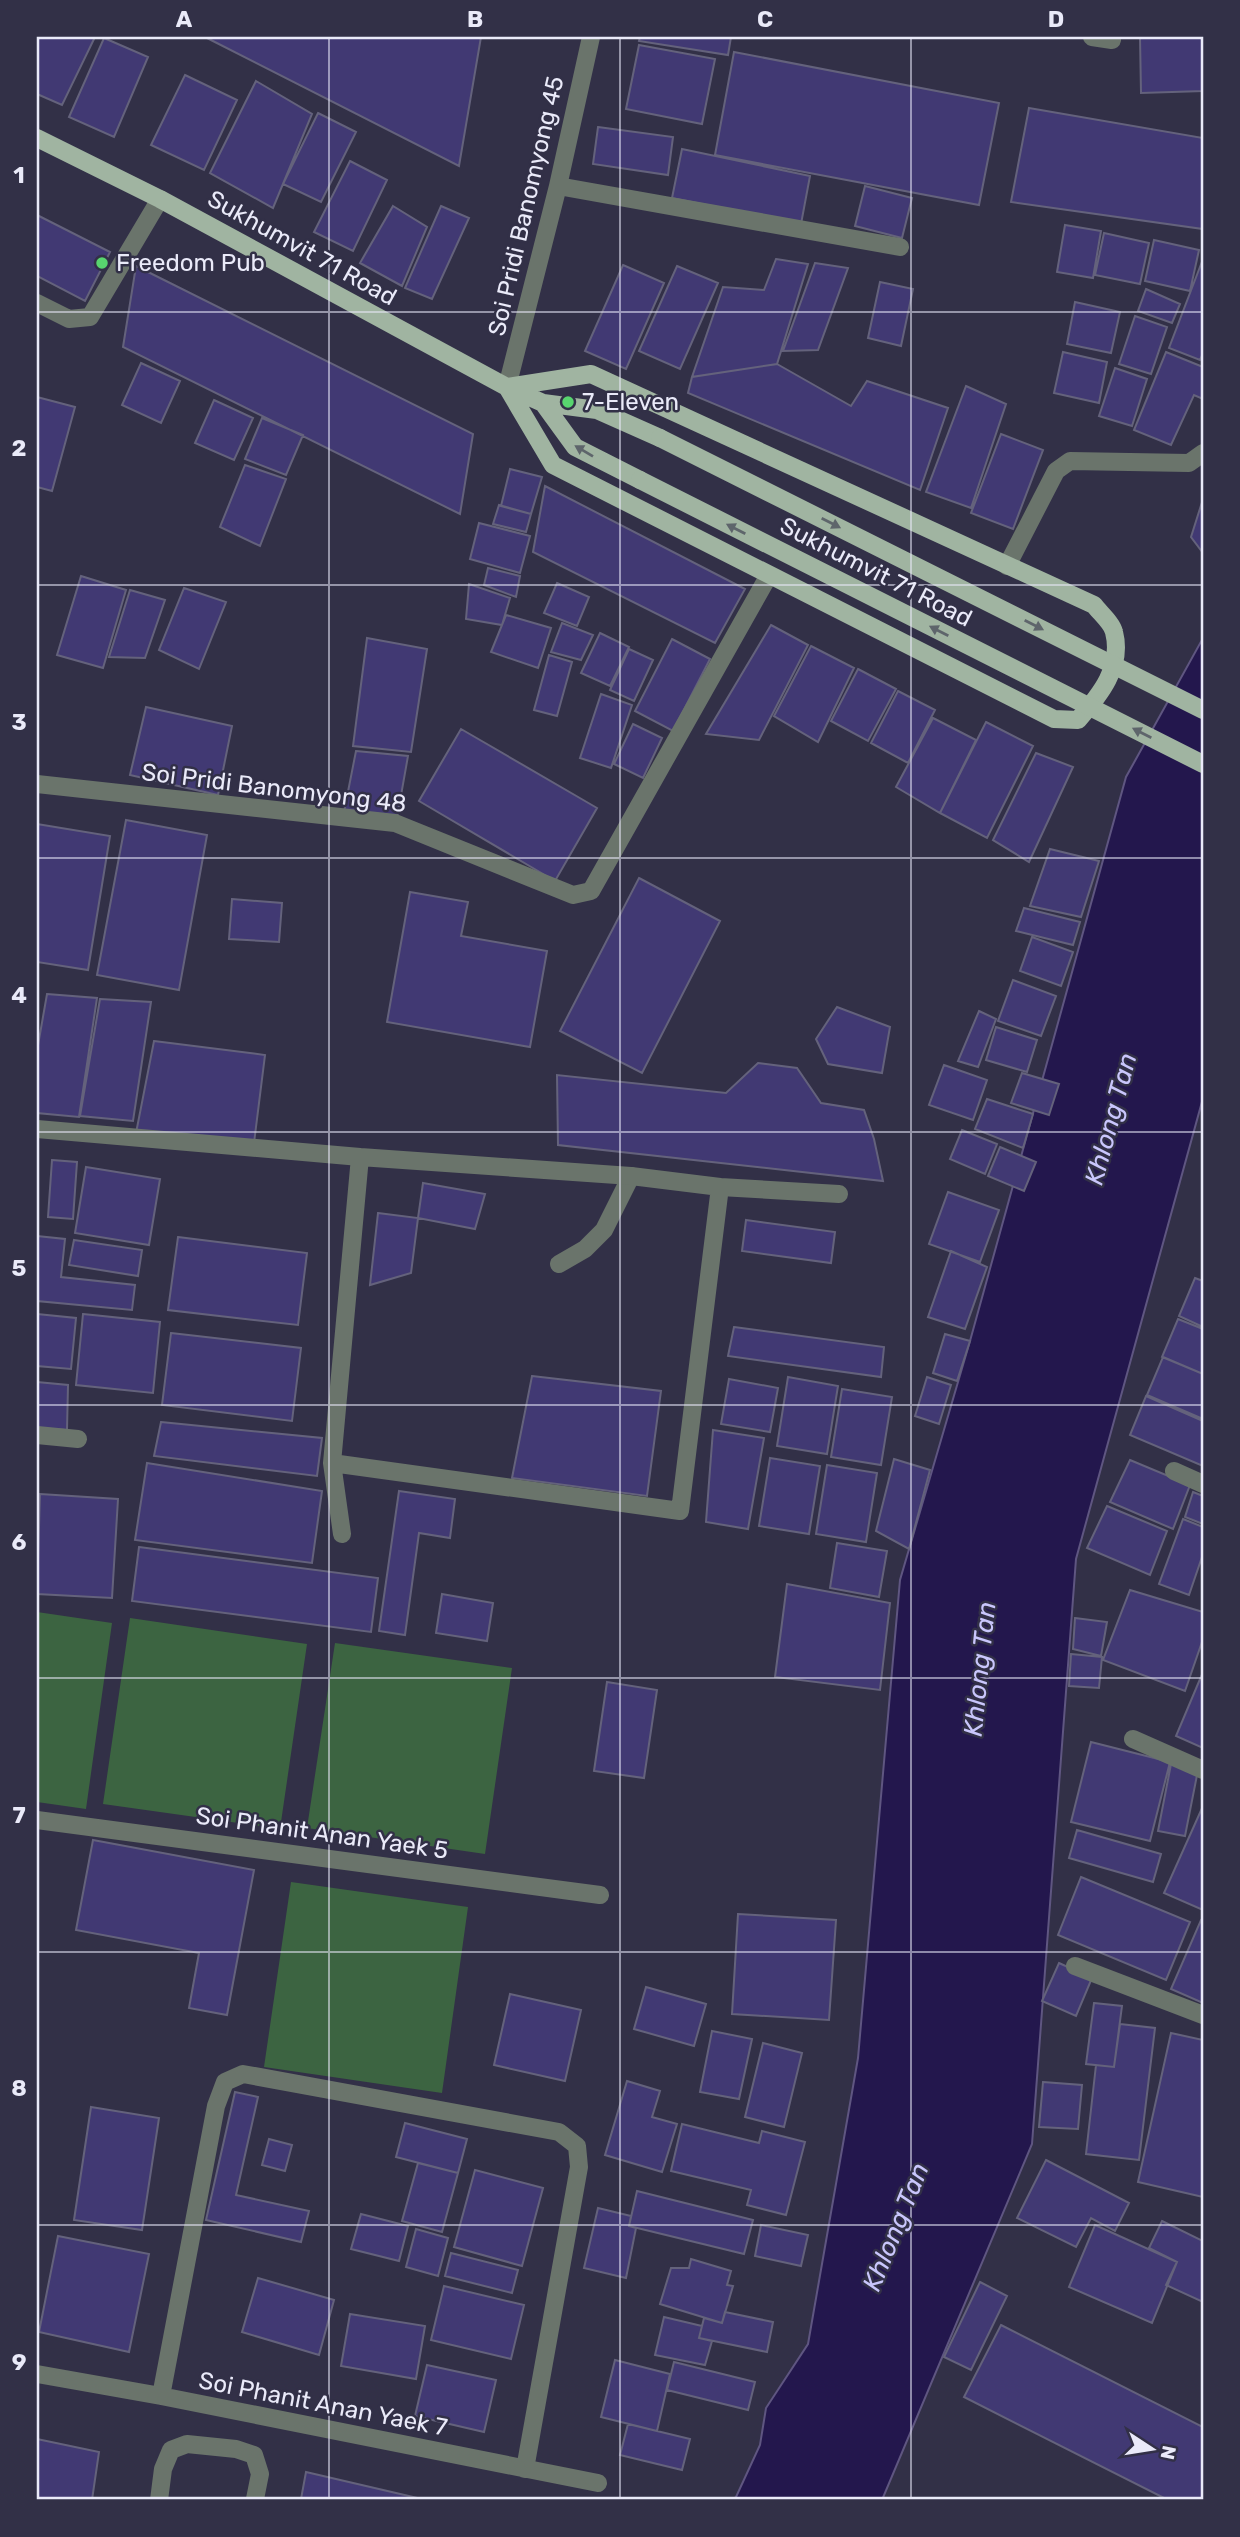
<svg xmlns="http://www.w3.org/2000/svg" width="1240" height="2537" viewBox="0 0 1240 2537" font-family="Rubik,sans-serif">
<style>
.green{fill:#3c6441}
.water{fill:#23174d;stroke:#5f5681;stroke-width:2}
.building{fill:#413973;stroke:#64627c;stroke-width:2}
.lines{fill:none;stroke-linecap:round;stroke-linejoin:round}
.lane{stroke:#6a746b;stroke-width:18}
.street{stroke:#6a746b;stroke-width:18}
.primary{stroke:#a0b4a1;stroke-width:18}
.primary-bridge{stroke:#a0b4a1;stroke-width:18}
.oneway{fill:#5e656b}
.grid{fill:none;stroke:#eaeaf9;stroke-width:2;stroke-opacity:0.55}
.poi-dot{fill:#58d56f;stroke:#323047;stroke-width:2.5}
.labels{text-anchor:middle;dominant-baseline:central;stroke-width:5;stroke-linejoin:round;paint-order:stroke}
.street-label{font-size:24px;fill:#eaeaf9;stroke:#323047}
.poi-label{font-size:24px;fill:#eaeaf9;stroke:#323047;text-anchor:start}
.water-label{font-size:26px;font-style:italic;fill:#c9c6fc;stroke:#323047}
.neatline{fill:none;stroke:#eaeaf9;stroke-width:2.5}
.grid-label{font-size:23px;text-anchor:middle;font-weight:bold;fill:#eaeaf9}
</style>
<rect width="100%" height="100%" fill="#323047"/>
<!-- green -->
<path class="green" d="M37,1612L112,1623L86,1809L37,1802Z
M130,1618L307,1644L280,1829L103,1804Z
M335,1643L512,1668L485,1854L307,1828Z
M291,1882L468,1907L442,2093L264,2067Z"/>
<!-- water -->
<path class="water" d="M1203,638V1098L1076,1559L1032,2144L882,2500H731L736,2497L760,2445L766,2408L808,2344L858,2058L900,1580L970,1341L1126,777Z"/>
<!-- building -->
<path class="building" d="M39,37H95L62,105L37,94V42Z
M205,37H481L459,166Z
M640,37H731L728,55L639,41Z
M1140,37H1203V91L1141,93Z
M104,38L148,57L114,137L69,117Z
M639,45L715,59L702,124L626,109Z
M734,52L999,103L979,205L715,155Z
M185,75L237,100L204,170L151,145Z
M256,81L312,114L273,208L210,173Z
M1029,108L1203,138V229L1011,202Z
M318,113L356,132L321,202L283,184Z
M598,127L673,137L668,175L593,164Z
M682,149L810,176L801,224L672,198Z
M350,161L387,180L353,251L314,232Z
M865,186L912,198L902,238L855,226Z
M393,206L427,227L402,286L360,263Z
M441,206L469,218L432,299L405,288Z
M37,215L110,252L85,301L37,276Z
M1065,225L1101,231L1093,278L1057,272Z
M1104,233L1149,243L1140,284L1095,275Z
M1154,240L1199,250L1190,291L1145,281Z
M776,259L808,264L777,364L692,377L723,287L764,290Z
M1203,259V353L1200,360L1169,348Z
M815,263L848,268L818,350L783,351Z
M623,265L664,283L626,369L585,351Z
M136,266L473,434L460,514L123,347Z
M677,266L718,283L680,369L639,351Z
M880,282L913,289L901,346L868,338Z
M1146,289L1180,304L1172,323L1138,311Z
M1075,302L1120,312L1111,353L1067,344Z
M1135,316L1167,327L1151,374L1119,364Z
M1063,352L1107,362L1099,403L1054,393Z
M1166,352L1203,367V399L1194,395L1171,445L1134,430Z
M141,363L180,381L161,423L122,405Z
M777,364L851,406L867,381L948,408L920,490L688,393L692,377Z
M1115,368L1147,379L1132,426L1099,416Z
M966,386L1006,404L971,508L926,492Z
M37,397L75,407L52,491L37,487Z
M214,400L253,418L234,460L195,443Z
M262,418L303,435L286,475L245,459Z
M1001,434L1043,450L1013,529L971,513Z
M245,465L286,479L260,546L220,527Z
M510,469L542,477L531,514L501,506Z
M545,486L745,589L715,643L533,552Z
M1203,499V553L1191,537Z
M499,505L531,514L526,532L493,524Z
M479,523L530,536L520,573L470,559Z
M488,568L520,576L516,597L484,585Z
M81,576L126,590L103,668L57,655Z
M557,583L589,597L577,626L544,613Z
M469,584L510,598L502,625L466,619Z
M184,588L226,602L199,669L159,650Z
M130,590L165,600L145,658L109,657Z
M506,615L551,628L538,668L491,652Z
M562,623L593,635L581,660L551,652Z
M771,625L808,645L759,740L706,734Z
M600,633L629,647L610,686L581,673Z
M367,638L427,649L411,752L353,746Z
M672,639L710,659L673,731L635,711Z
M811,646L854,668L818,742L774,716Z
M629,649L653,660L634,701L610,690Z
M549,655L572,662L557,716L534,710Z
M858,669L896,689L868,741L831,721Z
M898,691L935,710L908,763L871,743Z
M601,694L632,705L611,768L580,758Z
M146,707L232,726L218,795L130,775Z
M933,718L976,740L940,813L896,787Z
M986,722L1033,746L987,838L940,813Z
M633,724L662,738L643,778L614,764Z
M461,729L597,808L555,881L419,801Z
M356,751L408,756L397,818L344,812Z
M1036,753L1073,767L1029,862L993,840Z
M126,820L207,835L179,990L97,975Z
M37,824L110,836L88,970L37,962Z
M1050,849L1099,861L1081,917L1030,906Z
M639,878L720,921L642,1073L560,1031Z
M410,892L468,902L461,936L547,951L530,1047L387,1022Z
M232,899L282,903L279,942L229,939Z
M1024,908L1080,922L1073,945L1016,931Z
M1032,937L1073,952L1061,986L1020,971Z
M1013,980L1056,996L1041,1036L998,1021Z
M47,994L97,998L79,1117L37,1113V1051Z
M100,999L151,1002L133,1121L80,1116Z
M837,1007L890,1027L882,1073L828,1064L816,1039Z
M979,1011L996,1019L978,1067L958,1061Z
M996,1027L1037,1040L1027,1072L986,1060Z
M154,1041L265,1055L254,1143L136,1133Z
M758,1063L797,1068L821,1103L864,1110L874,1139L883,1181L558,1145L557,1075L726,1093Z
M944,1065L987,1080L973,1120L929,1105Z
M1022,1073L1059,1084L1049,1115L1011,1103Z
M987,1099L1033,1114L1023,1148L975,1129Z
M962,1130L997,1144L985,1174L950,1159Z
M1000,1147L1036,1162L1024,1191L988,1176Z
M52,1160L77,1162L73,1219L48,1217Z
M86,1167L160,1179L149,1245L75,1233Z
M423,1183L485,1194L475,1229L418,1218Z
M948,1192L999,1210L980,1262L929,1244Z
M378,1213L418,1218L411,1273L370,1285Z
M746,1220L835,1232L831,1263L742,1251Z
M37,1236L65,1239L61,1277L135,1285L132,1310L37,1301Z
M178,1237L307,1253L298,1325L168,1310Z
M74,1240L142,1250L138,1276L69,1265Z
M951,1251L987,1267L965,1329L928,1317Z
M1195,1278L1203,1281V1327L1179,1316Z
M37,1314L76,1318L71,1369L37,1366Z
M83,1314L160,1322L153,1393L76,1385Z
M1178,1319L1203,1329V1374L1162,1357Z
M734,1327L884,1347L881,1377L728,1356Z
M171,1333L301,1348L292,1421L162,1405Z
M945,1334L970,1341L957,1381L933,1373Z
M1163,1357L1203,1374V1419L1147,1395Z
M532,1376L661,1391L647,1496L512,1478Z
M788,1377L838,1386L827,1454L777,1446Z
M927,1377L951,1385L939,1424L915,1416Z
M729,1379L778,1388L770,1432L721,1424Z
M37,1382L68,1385L67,1430L37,1428Z
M842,1389L892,1397L881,1465L831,1457Z
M1146,1396L1203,1421V1466L1130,1435Z
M161,1422L322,1438L317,1476L154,1456Z
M713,1430L764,1438L748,1529L706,1522Z
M770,1458L820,1466L809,1534L759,1526Z
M894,1459L930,1470L909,1549L876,1531Z
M1130,1460L1190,1485L1173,1529L1110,1502Z
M147,1463L322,1491L312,1563L135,1540Z
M827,1465L877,1473L866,1542L816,1534Z
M399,1491L455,1499L450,1538L419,1533L405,1635L379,1631Z
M1193,1492L1203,1496V1524L1185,1517Z
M40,1494L118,1499L112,1598L37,1594Z
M1107,1506L1167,1531L1150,1575L1087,1548Z
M1183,1519L1203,1527V1554L1189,1595L1159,1584Z
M837,1543L887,1551L879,1597L830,1588Z
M139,1547L378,1578L371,1632L132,1601Z
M787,1584L890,1603L880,1690L775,1677Z
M1130,1590L1203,1612V1639L1185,1691L1103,1660Z
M442,1594L493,1603L487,1641L436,1633Z
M1075,1618L1107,1622L1101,1656L1073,1649Z
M1071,1654L1102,1657L1099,1688L1069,1686Z
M1203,1672V1748L1176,1736Z
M607,1682L657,1690L644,1778L594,1771Z
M1091,1742L1170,1762L1150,1841L1071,1822Z
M1172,1759L1199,1765L1185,1836L1158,1831Z
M1203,1806V1910L1164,1893Z
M1077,1830L1161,1854L1153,1882L1069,1858Z
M93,1840L254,1870L227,2015L189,2008L199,1953L76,1930Z
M1081,1877L1190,1922L1166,1980L1058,1935Z
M738,1914L836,1920L829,2020L732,2014Z
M1201,1920L1203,1921V2003L1171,1989Z
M1059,1963L1092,1978L1076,2016L1042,2001Z
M646,1987L706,2004L694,2046L634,2029Z
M510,1994L581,2010L565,2081L494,2065Z
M1094,2003L1122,2006L1114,2067L1086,2064Z
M1120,2024L1155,2028L1139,2160L1086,2154L1096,2065L1114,2067Z
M712,2031L752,2039L739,2099L700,2092Z
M1171,2033L1203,2040V2197L1138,2182Z
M763,2043L802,2053L784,2127L745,2117Z
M627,2081L660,2091L652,2117L677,2124L662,2172L605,2155Z
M1043,2082L1082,2085L1078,2129L1039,2127Z
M235,2092L258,2097L236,2195L309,2211L301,2242L206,2220Z
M91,2107L159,2118L142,2230L74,2220Z
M405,2123L467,2139L458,2173L396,2157Z
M682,2124L759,2143L762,2131L805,2142L786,2215L747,2205L751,2190L671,2171Z
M269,2139L292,2145L285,2171L262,2165Z
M1046,2160L1129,2203L1115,2231L1091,2218L1076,2247L1017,2218Z
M418,2163L458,2173L442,2232L402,2221Z
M475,2170L543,2188L522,2266L454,2247Z
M637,2191L753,2220L744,2254L629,2226Z
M598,2208L631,2216L629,2226L636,2228L626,2278L584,2268Z
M361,2214L408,2226L399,2261L351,2249Z
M1162,2221L1203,2241V2302L1166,2285L1177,2262L1149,2248Z
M761,2225L808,2235L801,2266L755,2256Z
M1095,2225L1177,2262L1152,2323L1069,2287Z
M416,2229L448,2238L438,2276L406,2267Z
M58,2236L149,2254L129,2352L39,2332Z
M451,2253L518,2270L512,2293L445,2276Z
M691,2259L731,2271L727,2285L733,2286L722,2323L660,2304L671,2268H689Z
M258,2278L334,2300L319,2355L242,2332Z
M980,2282L1007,2296L971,2370L944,2357Z
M444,2286L524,2305L511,2359L431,2340Z
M725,2312L773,2322L767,2352L699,2338L704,2318L722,2323Z
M350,2314L425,2326L416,2379L341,2366Z
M664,2317L702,2326L699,2338L712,2341L705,2365L655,2355Z
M1001,2325L1203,2427V2500H1168L964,2397Z
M615,2360L670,2374L657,2431L601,2417Z
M674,2362L755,2382L748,2410L667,2390Z
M427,2365L496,2380L484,2432L415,2416Z
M628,2424L690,2439L682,2470L620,2455Z
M37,2439L99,2452L92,2500H37Z
M306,2472L426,2500H306L301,2499Z"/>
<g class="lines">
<!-- lane -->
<path class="lane" d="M1092,37L1112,40
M37,303L69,319L90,317L160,199
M559,1264L585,1249L604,1230L631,1176
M159,2500L163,2469L171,2450L187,2444L236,2449L254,2455L260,2474L255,2499"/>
<!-- street -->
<path class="street" d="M558,186L900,247
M507,387L558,186L591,37
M1007,566L1056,471L1070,461L1189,463L1203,453
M37,784L395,823L573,895L591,891L769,575
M37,1129L360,1157L631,1176L720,1187L839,1194
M37,1435L78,1439
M332,1463L680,1511L720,1187
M1174,1471L1203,1484
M342,1534L332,1463L360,1157
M1133,1739L1203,1770
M37,1820L600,1895
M1075,1966L1203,2015
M37,2374L161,2396L598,2483
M161,2396L216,2106L225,2082L243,2074L559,2132L577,2146L579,2167L525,2469"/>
<!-- primary -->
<path class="primary" d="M37,138L160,199L507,387L543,403L597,410L660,438
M591,374L1094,605C1100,613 1112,623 1114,632C1123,667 1100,695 1078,720L1054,719L553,465L507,387Z
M543,403L575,447L640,480"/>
<!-- primary-bridge -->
<path class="primary-bridge" d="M660,438L1203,710
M640,480L1203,764"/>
</g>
<!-- one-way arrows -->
<defs><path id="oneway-solid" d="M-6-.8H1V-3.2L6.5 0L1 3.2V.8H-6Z" transform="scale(1.75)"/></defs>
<g class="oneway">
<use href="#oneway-solid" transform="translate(584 451) rotate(-149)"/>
<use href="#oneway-solid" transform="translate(831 523) rotate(27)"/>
<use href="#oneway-solid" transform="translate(736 529) rotate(-153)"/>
<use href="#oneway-solid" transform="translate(1034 625) rotate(27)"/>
<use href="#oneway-solid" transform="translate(939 631) rotate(-153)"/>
<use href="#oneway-solid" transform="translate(1142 733) rotate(-153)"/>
</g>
<!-- grid -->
<path class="grid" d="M329,37V2500M620,37V2500M911,37V2500M37,312H1203M37,585H1203M37,858H1203M37,1132H1203M37,1405H1203M37,1678H1203M37,1952H1203M37,2225H1203"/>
<!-- markers -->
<g class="poi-dot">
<circle cx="102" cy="263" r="7"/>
<circle cx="568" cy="402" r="7"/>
</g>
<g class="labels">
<!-- street labels -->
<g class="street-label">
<text transform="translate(526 206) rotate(-77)">Soi Pridi Banomyong 45</text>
<text transform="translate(302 248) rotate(29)">Sukhumvit 71 Road</text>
<text transform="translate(876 572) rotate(27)">Sukhumvit 71 Road</text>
<text transform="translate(274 788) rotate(7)">Soi Pridi Banomyong 48</text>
<text transform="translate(322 1833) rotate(8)">Soi Phanit Anan Yaek 5</text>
<text transform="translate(323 2404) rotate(11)">Soi Phanit Anan Yaek 7</text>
</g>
<!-- poi labels -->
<g class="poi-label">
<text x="116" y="263">Freedom Pub</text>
<text x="582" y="402">7-Eleven</text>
</g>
<!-- water labels -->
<g class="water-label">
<text transform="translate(1111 1119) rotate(-75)">Khlong Tan</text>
<text transform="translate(980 1669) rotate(-84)">Khlong Tan</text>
<text transform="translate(896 2227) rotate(-68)">Khlong Tan</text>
</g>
</g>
<!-- border -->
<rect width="1240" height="2537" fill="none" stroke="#323047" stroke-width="77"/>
<!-- north arrow -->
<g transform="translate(1152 2449) rotate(102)" stroke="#323047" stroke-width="5" paint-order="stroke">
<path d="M0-5L12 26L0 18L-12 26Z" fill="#eaeaf9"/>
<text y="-10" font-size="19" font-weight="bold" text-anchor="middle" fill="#eaeaf9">N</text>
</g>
<rect x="38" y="38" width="1164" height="2460" class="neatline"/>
<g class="grid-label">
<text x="184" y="27">A</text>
<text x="475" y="27">B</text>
<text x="765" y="27">C</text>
<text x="1056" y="27">D</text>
<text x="19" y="183">1</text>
<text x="19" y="456">2</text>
<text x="19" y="730">3</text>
<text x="19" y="1003">4</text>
<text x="19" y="1276">5</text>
<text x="19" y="1550">6</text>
<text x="19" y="1823">7</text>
<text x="19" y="2096">8</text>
<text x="19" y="2370">9</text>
</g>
</svg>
